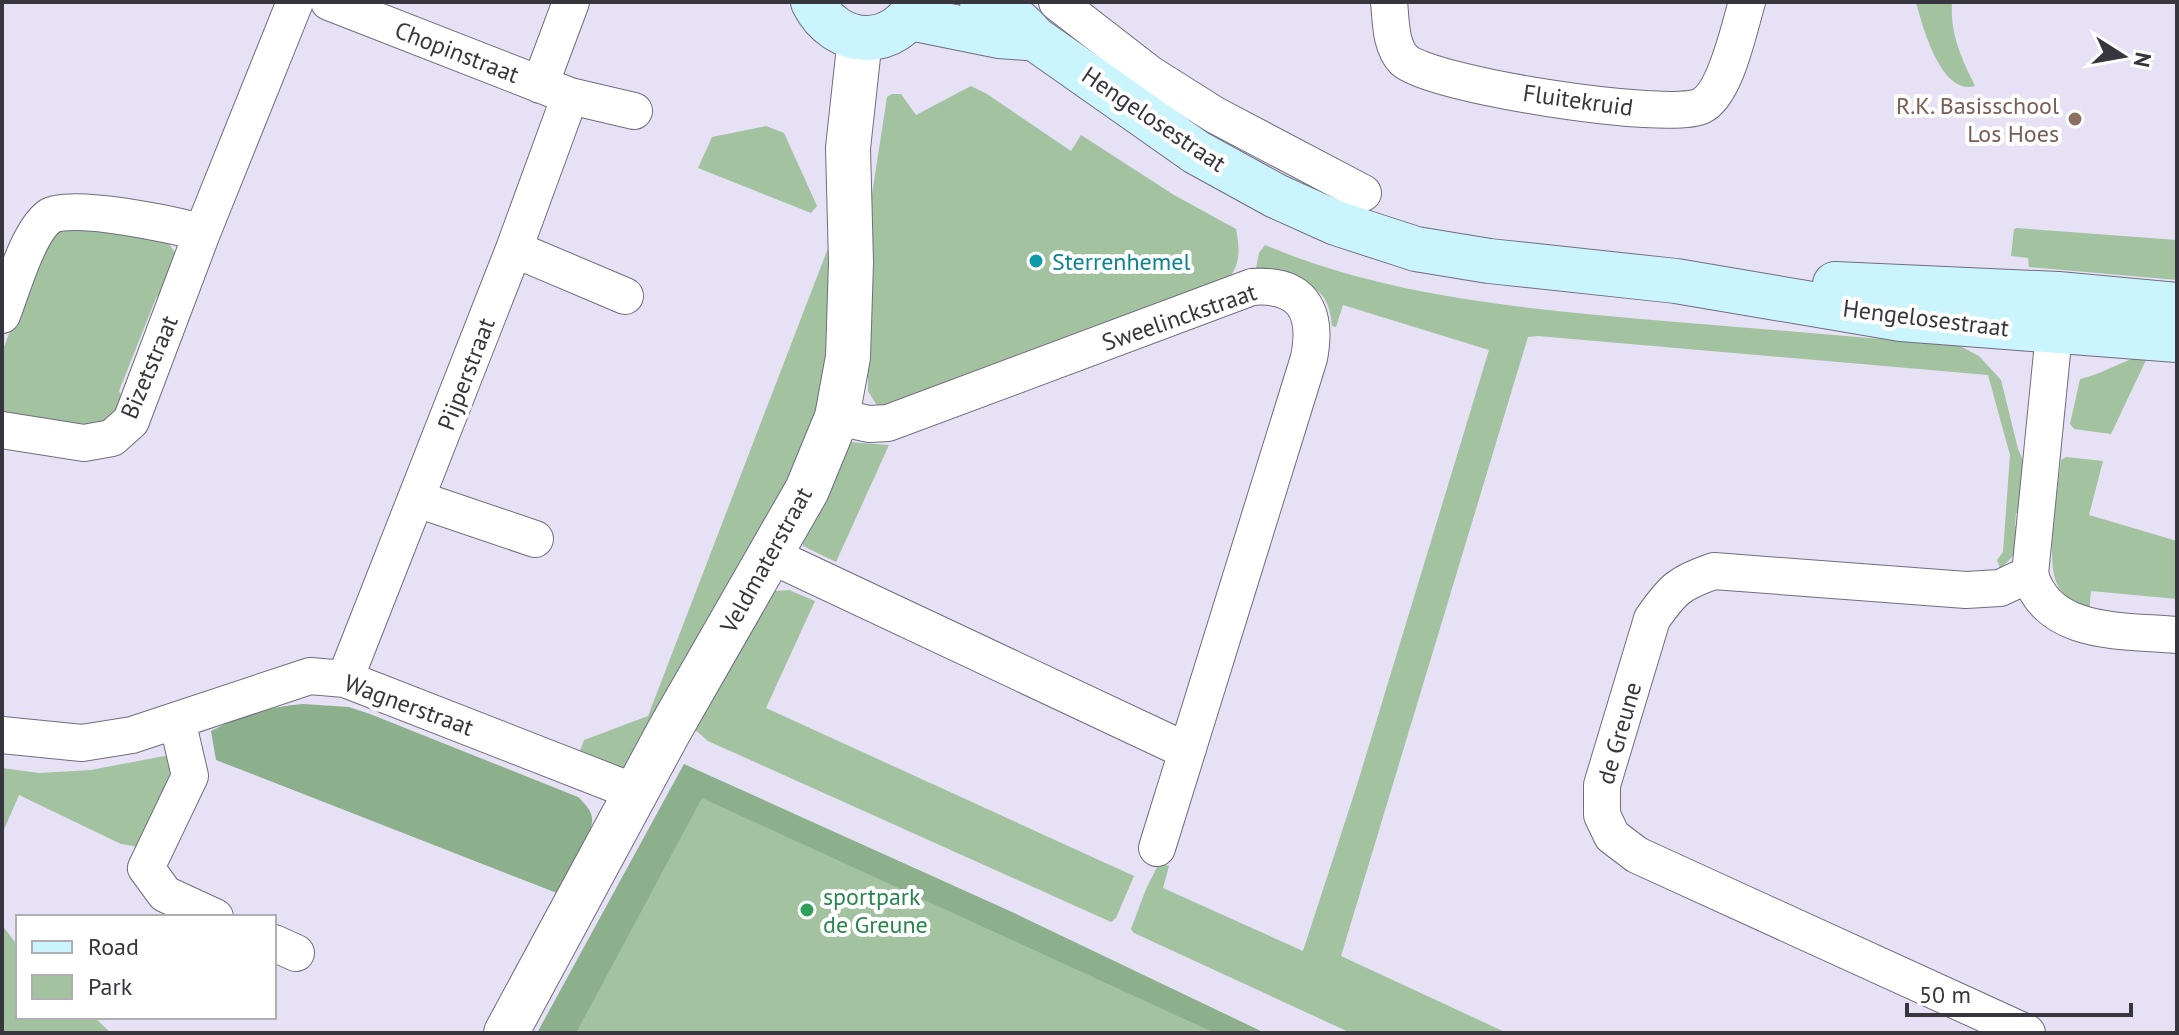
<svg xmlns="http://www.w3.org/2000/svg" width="2179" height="1035" viewBox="0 0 2179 1035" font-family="'PT Sans',sans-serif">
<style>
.green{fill:#a2c2a0}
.forest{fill:#8cb08b}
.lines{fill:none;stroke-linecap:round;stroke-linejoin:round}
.minor-casing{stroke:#716c7e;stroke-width:38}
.tertiary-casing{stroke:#716c7e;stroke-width:46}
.secondary-casing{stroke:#716c7e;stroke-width:46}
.minor{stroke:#fff;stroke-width:36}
.tertiary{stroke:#fff;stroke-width:44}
.secondary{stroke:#caf5ff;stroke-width:44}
.education-dot{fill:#8d6e63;stroke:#fff;stroke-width:3}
.culture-dot{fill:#0f9aa8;stroke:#fff;stroke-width:3}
.leisure-dot{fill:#2e9e5b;stroke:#fff;stroke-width:3}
.labels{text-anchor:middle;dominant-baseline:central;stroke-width:8;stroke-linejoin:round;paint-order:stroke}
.street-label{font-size:24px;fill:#37353d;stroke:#fff}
.education-label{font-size:24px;fill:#785e54;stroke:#fff;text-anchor:end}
.culture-label{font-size:24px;fill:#0d838f;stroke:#fff;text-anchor:start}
.leisure-label{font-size:24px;fill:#27864d;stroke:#fff;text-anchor:start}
</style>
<rect width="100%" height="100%" fill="#e6e1f5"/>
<!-- green -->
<path class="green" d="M1916,2H1952C1950,34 1961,57 1975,86C1941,96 1922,25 1916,2Z
M971,86L987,94L1071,151L1081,135L1174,195L1236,229C1240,250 1241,265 1226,282L879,409L868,391V378L862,376L864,246L887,97L892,94H901L916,115Z
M766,126L784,133L817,206L811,213L698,168L712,137Z
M56,228L162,234L177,255L172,284L156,298L119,391L125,404L106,428L12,421L2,413V352L45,241Z
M2017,228L2177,240V280L2029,267L2028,258L2011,256L2014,229Z
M830,243L839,309L814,434L630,766L611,770L578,756L584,740L648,716Z
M1265,245C1390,298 1530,309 1664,321C1763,329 1862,337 1960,346L1979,356L2001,380L2018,449L2026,467L2027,512L2016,513L2015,526H2024C2019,545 2016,557 2000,568L1997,560L2003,552L2010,455L1988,375L1538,336L1528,337L1341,956L1507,1033H1351L1134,933L1131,929L1146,889L1159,863L1169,866L1163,888L1303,951L1357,785L1489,350L1343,305L1336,327L1332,326C1328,270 1290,291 1256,268L1259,253Z
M2137,357L2147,358L2111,434L2074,429L2070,424L2080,379C2101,374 2117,364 2137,357Z
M850,442L889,445L836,562L803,546L802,538Z
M2066,457L2103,461L2089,515L2177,541V599L2091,591L2089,612C2076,604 2064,598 2057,584C2045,558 2058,490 2061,460Z
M789,590L815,601L766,708L1134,876L1116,918L1111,922L708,741L693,728L765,600L776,591Z
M180,753L139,847L121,844L19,795L2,834V768L39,773L91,770Z
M701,788L1257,1033H571Z
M2,925L18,946V1017H94L111,1033H2Z"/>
<!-- forest -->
<path class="forest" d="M303,704L349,707L370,714L578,797C584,803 591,809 592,818C594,837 567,875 557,893L216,760L211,731C241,716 270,706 303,704Z
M684,764L1012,912L1265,1033H1215L702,798L576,1033H537Z"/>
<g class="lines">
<defs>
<path id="minor" d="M329,2L570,96L634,111
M1057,2L1150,74L1215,115L1363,193
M1389,2C1391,20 1390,46 1404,60C1430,85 1669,122 1701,106C1726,94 1739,28 1747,2
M540,85L571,2
M514,249L625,296
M2,315C12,290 28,231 50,216C71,203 176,225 202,233L295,2
M837,417L869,424L888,423L1252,287C1303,283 1318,312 1309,358L1157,848
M2,430L84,443L112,438L131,421L202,233
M417,499L535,539
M770,555L1172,744L1188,749
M2030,574L2057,303
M345,679L514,249L570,96
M177,720L190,776L146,868L165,894L215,917
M2,735L82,743L132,735L310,676L345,679L637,793
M274,943L296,953
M2027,1033L1637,855L1612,836L1602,815V785L1652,619C1673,589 1679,583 1714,571L1966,590L2000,588L2030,574C2047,637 2125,630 2177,635"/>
<path id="tertiary" d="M506,1033L669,731L807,490L837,417L848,357L851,262L848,148L860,38"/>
<path id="secondary" d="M813,2C837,50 896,50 919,2
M982,2C1005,10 1018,19 1034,38L1196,152L1276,196L1336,223L1416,249L1489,261L1676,281L1901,319L2177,340
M910,18L999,36L1027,38
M1835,284L2058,294L2177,305"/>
</defs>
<!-- minor casing -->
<use href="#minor" class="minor-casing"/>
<!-- tertiary casing -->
<use href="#tertiary" class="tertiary-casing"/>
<!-- secondary casing -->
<use href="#secondary" class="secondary-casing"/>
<!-- minor -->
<use href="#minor" class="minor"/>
<!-- tertiary -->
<use href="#tertiary" class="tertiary"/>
<!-- secondary -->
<use href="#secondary" class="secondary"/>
</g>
<!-- markers -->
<circle class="education-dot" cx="2075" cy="119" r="8"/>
<circle class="culture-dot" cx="1036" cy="261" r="8"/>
<circle class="leisure-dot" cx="807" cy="910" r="8"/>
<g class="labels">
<!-- street labels -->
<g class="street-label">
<text transform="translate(457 52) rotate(21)">Chopinstraat</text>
<text transform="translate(1578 100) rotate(8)">Fluitekruid</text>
<text transform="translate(1154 119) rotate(34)">Hengelosestraat</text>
<text transform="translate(1179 317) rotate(-19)">Sweelinckstraat</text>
<text transform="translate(1926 318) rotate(7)">Hengelosestraat</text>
<text transform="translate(149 367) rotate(-67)">Bizetstraat</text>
<text transform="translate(466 374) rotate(-69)">Pijperstraat</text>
<text transform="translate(766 560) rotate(-61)">Veldmaterstraat</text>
<text transform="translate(409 705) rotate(20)">Wagnerstraat</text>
<text transform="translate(1619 733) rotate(-74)">de Greune</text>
</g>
<!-- education labels -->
<g class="education-label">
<text x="2059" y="105">R.K. Basisschool<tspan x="2059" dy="28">Los Hoes</tspan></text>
</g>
<!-- culture labels -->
<g class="culture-label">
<text x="1052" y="261">Sterrenhemel</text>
</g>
<!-- leisure labels -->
<g class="leisure-label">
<text x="823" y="896">sportpark<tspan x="823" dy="28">de Greune</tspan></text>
</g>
</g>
<!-- border -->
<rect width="2179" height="1035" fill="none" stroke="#37353d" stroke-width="8"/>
<!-- legend -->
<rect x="16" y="915" width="260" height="104" fill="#ffffff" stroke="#afaeb1" stroke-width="2"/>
<rect x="32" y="941" width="40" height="12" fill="#caf5ff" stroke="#afaeb1" stroke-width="2"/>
<text x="88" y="955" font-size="24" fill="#37353d">Road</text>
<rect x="32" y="975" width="40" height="24" fill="#a2c2a0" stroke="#afaeb1" stroke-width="2"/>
<text x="88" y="995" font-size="24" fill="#37353d">Park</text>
<!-- north arrow -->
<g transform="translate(2123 56) rotate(101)" stroke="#ffffff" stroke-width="6" paint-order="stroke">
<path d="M0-6L14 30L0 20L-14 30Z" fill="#37353d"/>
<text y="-12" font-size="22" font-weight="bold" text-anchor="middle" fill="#37353d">N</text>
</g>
<!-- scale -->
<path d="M1907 1003v12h224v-12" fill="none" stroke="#37353d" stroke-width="4"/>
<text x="1919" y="1003" font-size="24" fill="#37353d" stroke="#ffffff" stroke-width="6" paint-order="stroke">50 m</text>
</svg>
